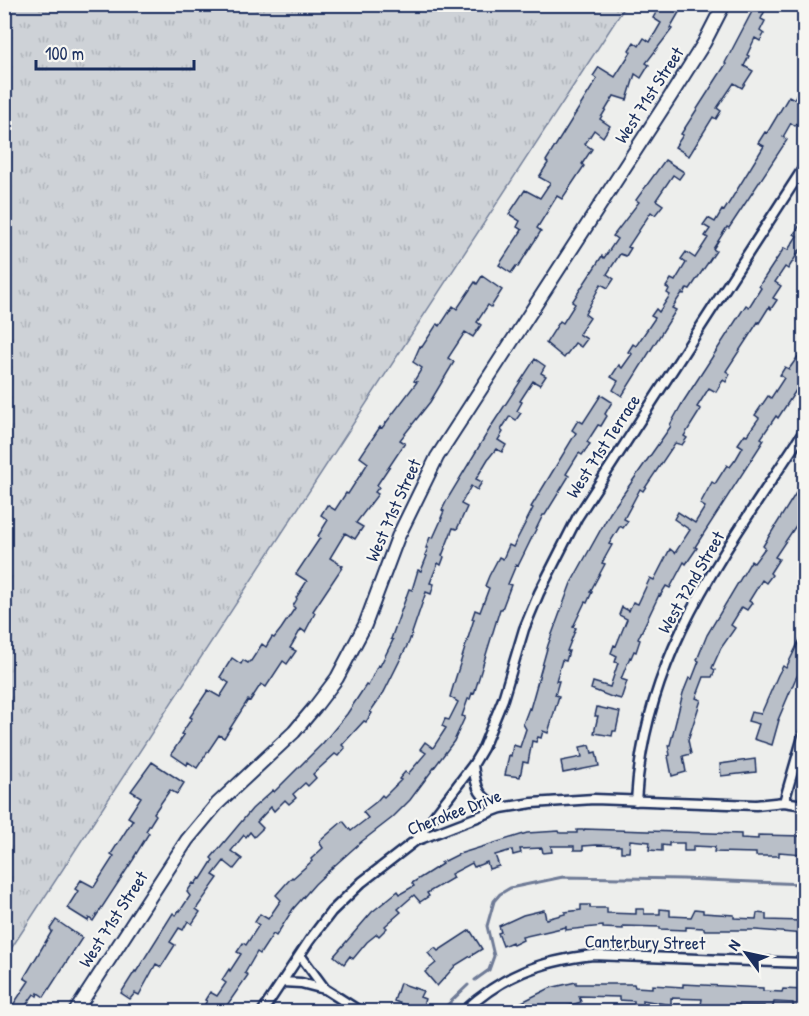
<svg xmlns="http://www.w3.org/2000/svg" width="809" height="1016" viewBox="0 0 809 1016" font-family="'Patrick Hand',sans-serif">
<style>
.grass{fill:url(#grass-tufts);stroke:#74809a;stroke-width:1.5}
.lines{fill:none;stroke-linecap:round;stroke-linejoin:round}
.stream{stroke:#6e7a96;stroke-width:3}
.building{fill:#b9bfc8;stroke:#1b2f5e;stroke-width:1.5}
.street-casing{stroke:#1b2f5e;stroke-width:13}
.secondary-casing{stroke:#1b2f5e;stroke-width:16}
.street{stroke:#f6f6f2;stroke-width:8}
.secondary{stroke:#f6f6f2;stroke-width:12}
.labels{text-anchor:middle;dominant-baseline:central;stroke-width:4.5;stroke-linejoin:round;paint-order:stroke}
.street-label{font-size:18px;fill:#1b2f5e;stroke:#f6f6f2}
</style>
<defs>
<pattern id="grass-tufts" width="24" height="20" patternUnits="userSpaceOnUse" patternTransform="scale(1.5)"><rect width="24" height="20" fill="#ced2d7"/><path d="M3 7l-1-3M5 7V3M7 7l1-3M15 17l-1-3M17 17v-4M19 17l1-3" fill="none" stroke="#b0b5bb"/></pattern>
</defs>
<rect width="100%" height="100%" fill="#edeeec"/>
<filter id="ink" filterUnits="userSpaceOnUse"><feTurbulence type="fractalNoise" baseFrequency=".0167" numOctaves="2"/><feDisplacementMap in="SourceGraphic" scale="12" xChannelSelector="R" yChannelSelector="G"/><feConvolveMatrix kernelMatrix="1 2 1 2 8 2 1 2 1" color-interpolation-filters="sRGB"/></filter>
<g filter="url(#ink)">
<!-- grass -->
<path class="grass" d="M5,4L626,5L5,958L4,5Z"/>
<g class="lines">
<!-- stream -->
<path class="stream" d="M475,980L489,970L494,956L487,926L494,901L500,894L510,888L563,877L683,879L804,884
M440,1012L468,985"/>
</g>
<!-- building -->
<path class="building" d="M661,4H673L681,9L670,28L672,29L646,63L649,65L641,78L635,74L627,100L614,96L600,119L610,126L603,137L594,130L585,144L592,149L582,164L584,166L562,199L557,196L537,228L541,231L518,267L516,266L511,273L499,265L522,230L517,227L520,221L509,214L525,190L540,198L550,183L539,177L548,163L546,161L597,79L593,76L599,67L615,77L631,52L629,50L634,42L639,46L644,38L650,42L661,23L653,18Z
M756,4H768L761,19L765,21L760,31L764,34L760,41L755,38L747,55L749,56L744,66L753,71L742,88L734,83L717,108L721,111L716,119L713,117L689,156L675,147L683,135L681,134L726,64L725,63Z
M804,80V110L795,126L791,123L783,137L787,140L729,228L727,227L713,249L716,251L690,289L687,288L684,294L682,293L672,308L676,310L622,396L613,390L618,381L611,377L619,365L622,368L632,354L628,352L633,344L636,346L655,318L651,316L656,309L659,312L670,295L667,293L669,289L666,287L671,279L675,281L686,263L681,259L686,252L695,258L708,238L705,236L710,229L703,225L708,218L715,222L722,210L724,211L764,146L758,143L765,132L767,133L789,96L794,99Z
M665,160L684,172L679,179L673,175L656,200L663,205L655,215L651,212L628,247L631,248L626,256L620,254L607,274L614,279L608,288L601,284L585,314L590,318L579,334L587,339L581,347L575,343L564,358L546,343L560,321L563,323L575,304L572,302L602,256L604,258L617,239L613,236L639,202L636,200Z
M804,219V252L800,250L788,269L785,267L775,282L781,286L773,298L777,300L771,309L769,307L759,323L758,322L726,371L730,374L726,382L723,380L716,392L709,388L697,407L701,409L684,436L687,438L682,445L675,443L643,491L640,489L624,519L628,521L623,528L620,526L609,544L612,545L602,563L605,564L590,592H592L587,603L585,602L573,627L576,628L567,651H569L566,661L562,660L556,681H559L555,695L559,696L548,733L543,731L541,738L538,737L536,742L532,741L528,763L523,762L520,777L505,775L509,755L511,756L513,745L520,747L526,729L523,724L529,708L530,709L548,645L571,583L610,513L671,426L670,425L683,402L746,305L749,307L761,288L759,286L784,248L788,250L797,236L794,234Z
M482,276L502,290L491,307L488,305L477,322L481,325L473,337L465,332L448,358L454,362L430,402L400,440L405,443L377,485L379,487L375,492L378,494L356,523L363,527L355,539L345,533L330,558L343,566L313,611L315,613L305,632L301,629L290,648L296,651L287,664L283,661L266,687L261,684L250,701L248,700L224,738L219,735L197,768L188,762L187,765L171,754L184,735L181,734L192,718L190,717L208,690L220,697L229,683L220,677L232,658L241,664L243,660L248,663L250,661H251L262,644L266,647L272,637L274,638L281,629L295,608L293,606L297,599L296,598L307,581L296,574L320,538L318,536L328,520L321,515L327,505L335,510L346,493L348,494L368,463L360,457L380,427L382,428L417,382L414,381L422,368L413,362L420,346L422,347L437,324L440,326L453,306L457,309L475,282L477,284Z
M804,348V378L778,418L776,416L761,438L764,440L695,547L697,548L686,564L684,562L670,588L666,586L660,596L659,595L638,639L640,640L636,652L634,651L631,658L630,657L621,679L627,681L621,699L614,697V698L591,689L593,682L610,687L618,663L615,662L617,656L611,653L614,645L616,646L627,619L619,615L622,607L629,611L633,602L638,604L650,578L654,580L670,549L675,553L690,530L674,519L678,512L695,523L705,507L700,504L712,482L715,484L727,465L730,467L736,459L743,447L738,444L745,434L747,435L759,418L755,415L768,396L771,398L784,378L780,375L785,367L789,369Z
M535,359L545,366L541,373L546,376L540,385L533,381L520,401L522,402L517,411L521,413L516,420L510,416L501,430L503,432L498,440L506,445L502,452L496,449L488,459L476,479L482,482L477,490L471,486L461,504L467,507L457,529L453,528L442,556L444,557L441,565L438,563L430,583L434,584L431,594L426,592L409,642L384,692L370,712L372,713L366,722L364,721L342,745L345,748L338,756L335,754L313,774L316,778L308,786L305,783L293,794L296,798L289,804L285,800L274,811L271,807L257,822L263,828L254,837L250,832L246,837L244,835L231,851L242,859L234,869L224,861L213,875L218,878L196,909L200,912L192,924L188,921L183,930L179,928L170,942L175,945L161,967L156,964L139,995L135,993L130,999L121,993L135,971L136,972L173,913L176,915L179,910L180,911L190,896L187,892L193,883L195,884L199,878L201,879L213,860L211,858L252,809L273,790L274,792L323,743L347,714L366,685L368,686L378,665L380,666L393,640L391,639L409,589L412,590L418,570L421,571L427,556L425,555L428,548H426L430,537L433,538L442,518H441L444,511L442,510L448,498L492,425Z
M601,395L612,402L605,414L607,416L601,426L598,425L587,442L590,444L582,455L579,453L566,474L569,476L545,515H543L518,566L516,565L508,584L511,585L502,609H500L474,694L472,693L470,699H468L462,716L465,717L454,741L410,800L392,818L361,842L334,866L315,884L293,909L276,936L273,934L260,954L257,952L245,973L248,975L223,1011H200L207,1001L205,1000L210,992L217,996L226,983L222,980L229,969L230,971L241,954L237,952L243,943L246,945L259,925L255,922L260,914L268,919L281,900L276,895L292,877L293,878L312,861L311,859L323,848L319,842L343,821L351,831L368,818L363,812L376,802L382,795L384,797L401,780L399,779L405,772L408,774L426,753L420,749L425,742L433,748L446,728L442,726L445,719L449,720L458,702L450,697L455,680L474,619H472L475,610L480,612L489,588L485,586L489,576L499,557L503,559L509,545L513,547L533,508L531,507L576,433L572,430L578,420L583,423Z
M804,480V522L801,527L797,524L775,557L779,559L770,573L772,575L766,583L762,580L749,601L752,603L747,610L742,607L731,625L735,628L721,648L712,668L715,670L712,677H704L696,698L701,700L688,740L691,754L683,756L686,772L672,776L668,756L670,755L668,745H670L683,693L689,678L692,679L699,661L697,660L707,635L751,561L754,563L765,548L763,546Z
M804,631V663L795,680L778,720H779L772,745L754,739L759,724L748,721L751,712L761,714L778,675L783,666L786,668Z
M597,707L620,712L616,731H613L612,736L594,733L598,716H595Z
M590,745L592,753L596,752L599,766L563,773L561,761L582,757L580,747Z
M755,759L756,772L721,776L720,764Z
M152,762L184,783L177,794L170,790L154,813L156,815L146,831L149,833L134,857H135L93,921L89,918L88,921L67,908L78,891L75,889L81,880L94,887L114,856L111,854L133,820L128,817L141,797L131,791Z
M584,829L741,834V838L758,839V835L804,836V850L803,854L779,852V856H756V853L714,852L715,847L693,846V851H684V843H669V846L662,845V851L649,850L650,842L630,840L629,852H621V846L597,845L583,846V850H574V846H551L552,852L543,853L542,848L520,849L521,853L513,855L512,850L495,855L499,866L489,869L487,862L474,867L472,863L451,874L453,878L427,893L429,896L420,902L414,895L398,909L401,912L385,926L387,928L379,936L377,934L367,942L353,959L350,956L344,964L334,956L372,912L398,891L400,894L414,886L412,883L442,864L441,863L459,854L527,833L559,831L560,833H577V830H584Z
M581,905H590V908H607V913L636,914V909H644V914H660V909L670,910V916L691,917L695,909L703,910V913L734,915V918L756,919L757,913L766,914V920L804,921V934L756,930H704V928L686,927V930L660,929V927L623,926V929L603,928V926L566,930V927L522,937L523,940L513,945L512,942L503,946L498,933L501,932L499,926L523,915L544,910L546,919L565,914V912L581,910Z
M56,920L82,938L44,997L38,993L37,996L34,994L22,1011H9L29,981L24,978L52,931L50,929Z
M470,930L482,949L456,965L437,986L425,972L436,963L428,953L435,948L438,951Z
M576,982V984H634L635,987L652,988V985L683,987V984L763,988V991L782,992L783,989L804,990V1001H802L801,1009L793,1008V1003L774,1002L772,1010H764V1006L727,1005V1011H715V1006L701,1005L702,999L671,998V1005L642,1000V1005L634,1004V1001L619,1000V997L579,996L581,1002L553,1011H544L542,1008L535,1011H507L518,1004L550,988Z
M400,983L423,991L420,997L425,999L421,1011L394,1001Z"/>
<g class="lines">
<defs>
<path id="street" d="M473,765C476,789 479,798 501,808
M636,801C644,653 727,550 804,431
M784,802L804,733
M415,841L473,765L483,748L503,699L524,629L539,593L577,518L804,167
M300,955L325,989L361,1012
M282,982L301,983L324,989
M262,1012L309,941L331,912L362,882L415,841L501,808L532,803L594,799L756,805L784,802L804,805
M463,1012C503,975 540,961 593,955L804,963"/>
<path id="secondary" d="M75,1012L187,840L217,804L294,732L315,707L337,678L365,625L398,537L437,457L670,97L704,43L724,4"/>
</defs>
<!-- street casing -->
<use href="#street" class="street-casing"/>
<!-- secondary casing -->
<use href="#secondary" class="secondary-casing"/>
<!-- street -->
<use href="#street" class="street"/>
<!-- secondary -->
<use href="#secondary" class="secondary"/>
</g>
</g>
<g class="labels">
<!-- street labels -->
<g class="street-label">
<text transform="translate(649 95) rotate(-57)">West 71st Street</text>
<text transform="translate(603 446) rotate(-57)">West 71st Terrace</text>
<text transform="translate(393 510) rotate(-66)">West 71st Street</text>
<text transform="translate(691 582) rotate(-60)">West 72nd Street</text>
<text transform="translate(454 812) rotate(-21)">Cherokee Drive</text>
<text transform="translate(113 919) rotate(-57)">West 71st Street</text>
<text transform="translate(645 942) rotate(1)">Canterbury Street</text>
</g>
</g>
<!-- margin -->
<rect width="809" height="1016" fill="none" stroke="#f6f6f2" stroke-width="24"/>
<rect x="12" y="12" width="785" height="992" fill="none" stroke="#1b2f5e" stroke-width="2" filter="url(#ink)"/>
<!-- north arrow -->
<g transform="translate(746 953) rotate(303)" stroke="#f6f6f2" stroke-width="4.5" paint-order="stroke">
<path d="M0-4.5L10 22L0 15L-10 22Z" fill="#1b2f5e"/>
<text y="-9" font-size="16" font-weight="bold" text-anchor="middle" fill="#1b2f5e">N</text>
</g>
<!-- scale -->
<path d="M36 60v9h158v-9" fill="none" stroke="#1b2f5e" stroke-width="3"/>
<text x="45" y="60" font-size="18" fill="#1b2f5e" stroke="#f6f6f2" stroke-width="4.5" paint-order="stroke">100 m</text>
</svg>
